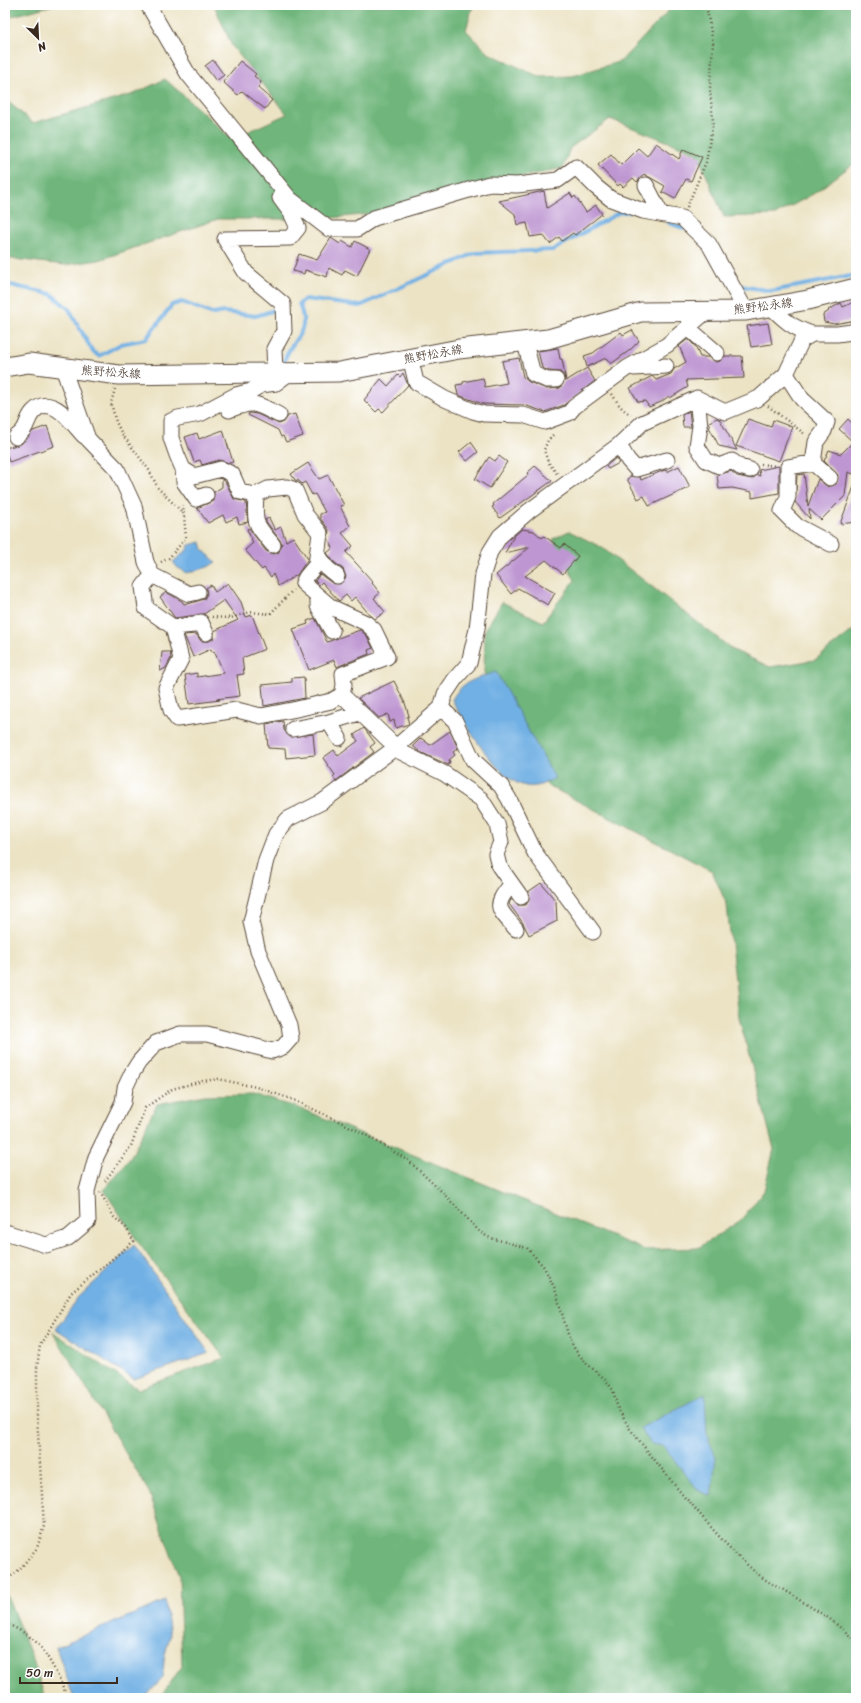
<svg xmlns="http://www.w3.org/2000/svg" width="861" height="1703" viewBox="0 0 861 1703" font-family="Sriracha,'Klee One',sans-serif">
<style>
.forest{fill:#70b67b;stroke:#56704c}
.water{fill:#71b0e4;stroke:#566d81}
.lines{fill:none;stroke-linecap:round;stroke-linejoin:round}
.stream{stroke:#71b0e4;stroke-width:4}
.building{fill:#be96d2}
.minor-casing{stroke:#564637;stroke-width:17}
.major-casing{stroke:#564637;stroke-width:21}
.path{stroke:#564637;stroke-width:2.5;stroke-dasharray:1 3;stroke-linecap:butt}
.minor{stroke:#fff;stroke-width:15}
.major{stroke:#fff;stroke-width:19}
.labels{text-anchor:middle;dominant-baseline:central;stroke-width:3;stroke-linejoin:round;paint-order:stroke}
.street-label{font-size:12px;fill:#3b2a1e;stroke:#fff}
</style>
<rect width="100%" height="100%" fill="#fff"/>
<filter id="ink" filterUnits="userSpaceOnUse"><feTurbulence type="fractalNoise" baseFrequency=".025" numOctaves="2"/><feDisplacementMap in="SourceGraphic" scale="8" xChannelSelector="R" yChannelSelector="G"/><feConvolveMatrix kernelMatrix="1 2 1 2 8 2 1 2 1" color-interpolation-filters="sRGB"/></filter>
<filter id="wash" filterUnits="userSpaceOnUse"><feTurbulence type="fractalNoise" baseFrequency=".012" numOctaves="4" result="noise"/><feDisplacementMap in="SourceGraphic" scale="16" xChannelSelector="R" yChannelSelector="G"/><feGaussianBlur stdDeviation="0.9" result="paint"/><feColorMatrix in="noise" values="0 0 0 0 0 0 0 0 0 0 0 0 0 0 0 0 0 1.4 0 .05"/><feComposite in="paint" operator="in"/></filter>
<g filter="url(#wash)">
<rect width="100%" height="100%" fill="#ece3c4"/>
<!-- forest -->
<path class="forest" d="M5,5H53L5,18Z
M214,5H473L466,30L488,53L540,77L573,76L621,61L674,5H856V162L813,194L775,215L724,217L697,153L610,119L570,148L563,168L502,181L371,214L321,219H218L99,260L65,265L5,258V99L33,123L134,94L165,79L232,139L287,114L232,46Z
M569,531L601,547L733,650L770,667L815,660L856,628V1698H160L182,1666L179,1577L149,1492L53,1332L138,1389L224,1358L138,1242L104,1190L131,1157L157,1104L206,1095L253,1094L299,1108L645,1250L698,1248L741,1220L764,1191L774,1149L739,1018L727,905L712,871L547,785L484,673L485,630L502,602L543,622L575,580L553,539Z
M5,1591L33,1660L45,1698H5Z"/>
<!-- water -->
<path class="water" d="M201,542L203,550L216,562L208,567L187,573L178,568L173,562L188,549L189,545Z
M496,672L555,778C546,783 537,788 526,786C499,782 464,723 452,700C461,681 478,678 496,672Z
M134,1245L209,1353L134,1379L56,1329L79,1297Z
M705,1394L707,1436L716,1457L711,1496L699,1491L663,1446L651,1444L640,1428Z
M165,1601L170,1635L164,1659L163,1678L144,1698H74L56,1647Z"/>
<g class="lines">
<!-- stream -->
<path class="stream" d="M669,223L685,229
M5,284L51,294L69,309L93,352L99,356L121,344L146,339L172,305L182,302L213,314L224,312L256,316L278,309
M741,286L772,291L856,275
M284,362C292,335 312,335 299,304L305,299L360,306L475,253L553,250L620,212H629"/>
</g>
<g id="blocks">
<!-- building -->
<path class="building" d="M213,60L224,75L216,81L205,66Z
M240,61L256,74L254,76L261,82L258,88L272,100L265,109L242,91L238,95L223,82Z
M656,143L679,159L683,149L702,157L691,181L686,179L675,199L662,192L665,186L644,174L637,182L633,178L623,187L620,184L618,186L598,165L611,154L621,165L638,148L647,156Z
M544,191L547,208L570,193L573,198L575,196L586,212L596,205L602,214L575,235L573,233L562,241L559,237L550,244L543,235L530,237L527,223L517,225L515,214L499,201Z
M331,238L340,244L342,241L352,247L355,241L370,249L357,276L345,270L342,275L329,268L327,277L305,270L304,274L293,271L299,254L317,260Z
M856,301V320L834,324L824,322L823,315L829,311L828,310L841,303L843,307Z
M768,323L772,344L751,347L747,326Z
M632,330L639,341L630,350L611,364L606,358L587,367L584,356L593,353L621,332L623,335Z
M688,339L695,346L700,357H708L716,362L720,361L725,356H742L744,378L686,380L688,387L670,398L669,396L661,402L649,407L645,401L638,402L630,388L652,376L656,380L671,374L674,369L686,362L679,346Z
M558,348L560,359H562L566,381L587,368L595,381L564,405L545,412L524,405L483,404L458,395L456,385L463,384V382L483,378L485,387L507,383L502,361L519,358L523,377L529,382L547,389L560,388L565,380L564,375L560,372L549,371L542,368L538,351Z
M403,373L408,385L383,412L379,409L376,412L364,400L381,379L388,386L398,375L400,377Z
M689,411L691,427H683L682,415Z
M249,413L257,414L279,424L284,422L288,416L295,414L303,436L286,442L283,436L281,437L278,430L248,415Z
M717,418L720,420L737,450L719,446L709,427V422Z
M748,419L771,427L773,420L792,427L779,461L736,446Z
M848,419L856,427V475L848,472L845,496L821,520L809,509L810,519L795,502L797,475L804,474L808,506L818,479L828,487L836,484L838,475L824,461L829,450L841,454L853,442L839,429Z
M47,426L54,446L9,462L5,448L21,444L33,431Z
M223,430L233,462L229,463L219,460L202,465L200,460L194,462L185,437L197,433L199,439Z
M471,442L478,452L467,461L459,452Z
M499,456L507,462L490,488L475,479L489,457L495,461Z
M616,458L619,463L608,469L606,466Z
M308,463L319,479L328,475L344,505L340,506L350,526L342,533L353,546L346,552L373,582L372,583L380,593L374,598L385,612L375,619L369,614L355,597L351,601L346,595L339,601L322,582L319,585L315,581L320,574L332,583L340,584L346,577L343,569L334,562L327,553L333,548L328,538L329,530L320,518V514L325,512L315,494L312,495L305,482L302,484L299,481L295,480L291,474Z
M535,466L552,481L500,518L492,507L494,506L493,504L528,475L527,473Z
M679,466L690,487L651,505L649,506L644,496L638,499L627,479L631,476L640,477L641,480L662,471L666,470L667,472Z
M779,466V493L752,498V492L732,488L719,489L717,475L731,471L737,476L752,479L757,475L760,476L759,470Z
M222,479L225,481L234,499L246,502L248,522L239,524L237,517L226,522L223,515L208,523L197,508L213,501L214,492L222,487Z
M855,484H856V522L840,524Z
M269,518L275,530L281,527L286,541L293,537L308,559L297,575L278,586L273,574L271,577L264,568L262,570L245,550L253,543L247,529L249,528L266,551L274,554L279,552L282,543L267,523L265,520Z
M522,529L534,531L542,538L544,536L561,548L564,544L578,556L563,574L546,560L525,576L555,593L548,605L518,588L511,594L496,575L530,547L505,553L514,536Z
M228,583L241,602L246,617L252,615L265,649L242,658L244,674L237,675L240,696L216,699L220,700L189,704L185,675L197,673V677L224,673L214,651L212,652L211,649L193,657L184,635L196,634L201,641H209L214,638V631L238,620L224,600L204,614L175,618L160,597L166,592L182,601L184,604L191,603L204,599L207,594L206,588L211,585L215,592Z
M315,618L327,642L360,630L367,636L373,648L368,650L369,654L339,666L337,667L334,660L309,670L293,629L308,624L307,621Z
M162,652H170L171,658L166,668L160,671Z
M304,677L305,698L264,706L262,685L292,682V678Z
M394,681L405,703L409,716L407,717L409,724L396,728L394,720L390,722L388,714L379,718L358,698Z
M283,721L284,730L290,737L313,734L315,755L286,758L285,749L268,748L266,724Z
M364,728L375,743L370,747L374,752L336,781L333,777L335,775L323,758L334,750L338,756L358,741L354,735Z
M450,731L458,748L453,752L455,755L449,760L450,762L448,765L420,752L413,746L421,738L430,745Z
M541,883L556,901L557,921L529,935L523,923L509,904L511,899L518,905H526L529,900L528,892Z"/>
</g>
</g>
<g filter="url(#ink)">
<use href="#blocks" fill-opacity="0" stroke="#564637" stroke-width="1"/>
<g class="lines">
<defs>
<path id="minor" d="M148,5L188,74L290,199L329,229H357L374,218L489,184L517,185L558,180L576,167L596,187L611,199L643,211L682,218L709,244L746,311
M646,185L661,214
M771,307C785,321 793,328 812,334
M687,327L717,353
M525,343L533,374L547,380H556
M410,357L416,382L445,399L473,411L484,414L523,415L545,422L569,413L574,407L627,368L667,345L707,311
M63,368L88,439L117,469L134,506L146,562L152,575L143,587L146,608L173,627L181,659L166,688L171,710L177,719L237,710L261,716L297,709L331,701L342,695L401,752L445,774L481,799L497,824L501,842L496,854L499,866L521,897
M634,368L666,366
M275,372L274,349L284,331L283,304L246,273L225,239L290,238L298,228L291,213L280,198
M289,373L276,383L261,385L251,391L236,395L200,414L178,418L171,421V438L177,455L183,469L194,476L221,469L232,474L240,492L256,495L268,489L287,487L295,490L305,514L320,533L316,565L306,577L303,583L331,607L366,623L374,630L387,657L343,674L344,685L342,695
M786,374L802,399L827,422L824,431L816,442L813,463L830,478
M697,398L700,426L697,446L706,460L719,466L732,461L740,467L750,470
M229,410C255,400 255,403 279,415
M16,437C29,428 25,421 33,412C51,392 72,423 84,436
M619,445L628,460L636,469L667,460
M813,463L788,467V497L782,511L797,526L831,544
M183,469L184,482L196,499L206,495
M256,495C254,525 255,523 273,545
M318,555L327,568L337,576
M152,575L189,594L198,592
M318,598V606L332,631
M173,627L195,625L201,622L206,633
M441,708L455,721L473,760L501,786L509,799L535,853L593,932
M329,722L339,738
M293,729L329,722L359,713
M511,885C492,907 499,909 516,929
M5,1232L46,1245L68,1238L88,1221L87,1191L96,1157L123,1102L125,1088L132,1073L139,1062L156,1043L180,1034H207L272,1051L283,1047L291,1038L289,1025L258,951L251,922L266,860L276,834L288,819L322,802L395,748L441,708L445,694L455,679L469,663L477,629L483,574L490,552L500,536L529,511L619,445L642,423L697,398L725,412L759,398L786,374L802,340L812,334H837L852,332L856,329"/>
<path id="major" d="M5,367L29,363L119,375L339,372L459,349L548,339L641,312L746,311L808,300L856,288"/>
</defs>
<!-- minor casing -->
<use href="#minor" class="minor-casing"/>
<!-- major casing -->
<use href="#major" class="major-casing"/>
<!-- path -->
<path class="path" d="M687,207L706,162L713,122L710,89L713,43L706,5
M115,389L111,403L116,422L122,434L149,470L158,488L184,514
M612,394C617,402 622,411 631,414
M768,406L806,435
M553,435L548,440L544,450L548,462L558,475
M761,464L776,466
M161,562L169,558L186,538L183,505
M212,617L231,618L250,612L270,614L293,590
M105,1181L131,1146L145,1108L172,1089L203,1081L218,1079L256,1087L294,1100L361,1132L409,1161L441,1191L480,1232L488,1237L527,1248L544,1267L555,1289L570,1341L576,1351L587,1364L605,1379L613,1390L618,1409L630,1429L685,1498L690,1502C710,1527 753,1578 782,1589L830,1619L856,1641
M5,1581L19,1570L37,1548L44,1526L37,1418V1368L40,1345L71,1293L134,1241L126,1228L114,1217L100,1192
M5,1623C16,1628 28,1634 37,1643C47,1653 63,1684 67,1698"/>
<!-- minor -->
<use href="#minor" class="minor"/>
<!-- major -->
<use href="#major" class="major"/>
</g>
</g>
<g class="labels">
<!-- street labels -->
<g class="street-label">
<text transform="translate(763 306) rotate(-7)">熊野松永線</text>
<text transform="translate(433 354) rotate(-10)">熊野松永線</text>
<text transform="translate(111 372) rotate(4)">熊野松永線</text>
</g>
</g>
<!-- margin -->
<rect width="861" height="1703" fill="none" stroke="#fff" stroke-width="20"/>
<!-- north arrow -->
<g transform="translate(38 38) rotate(156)" stroke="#ffffff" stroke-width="3" paint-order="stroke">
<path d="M0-3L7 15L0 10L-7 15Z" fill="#3b2a1e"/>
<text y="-6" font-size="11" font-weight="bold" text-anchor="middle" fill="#3b2a1e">N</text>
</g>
<!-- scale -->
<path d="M20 1677v6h97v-6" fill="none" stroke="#3b2a1e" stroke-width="2"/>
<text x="26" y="1677" font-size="12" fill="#3b2a1e" stroke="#ffffff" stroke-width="3" paint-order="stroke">50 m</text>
</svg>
